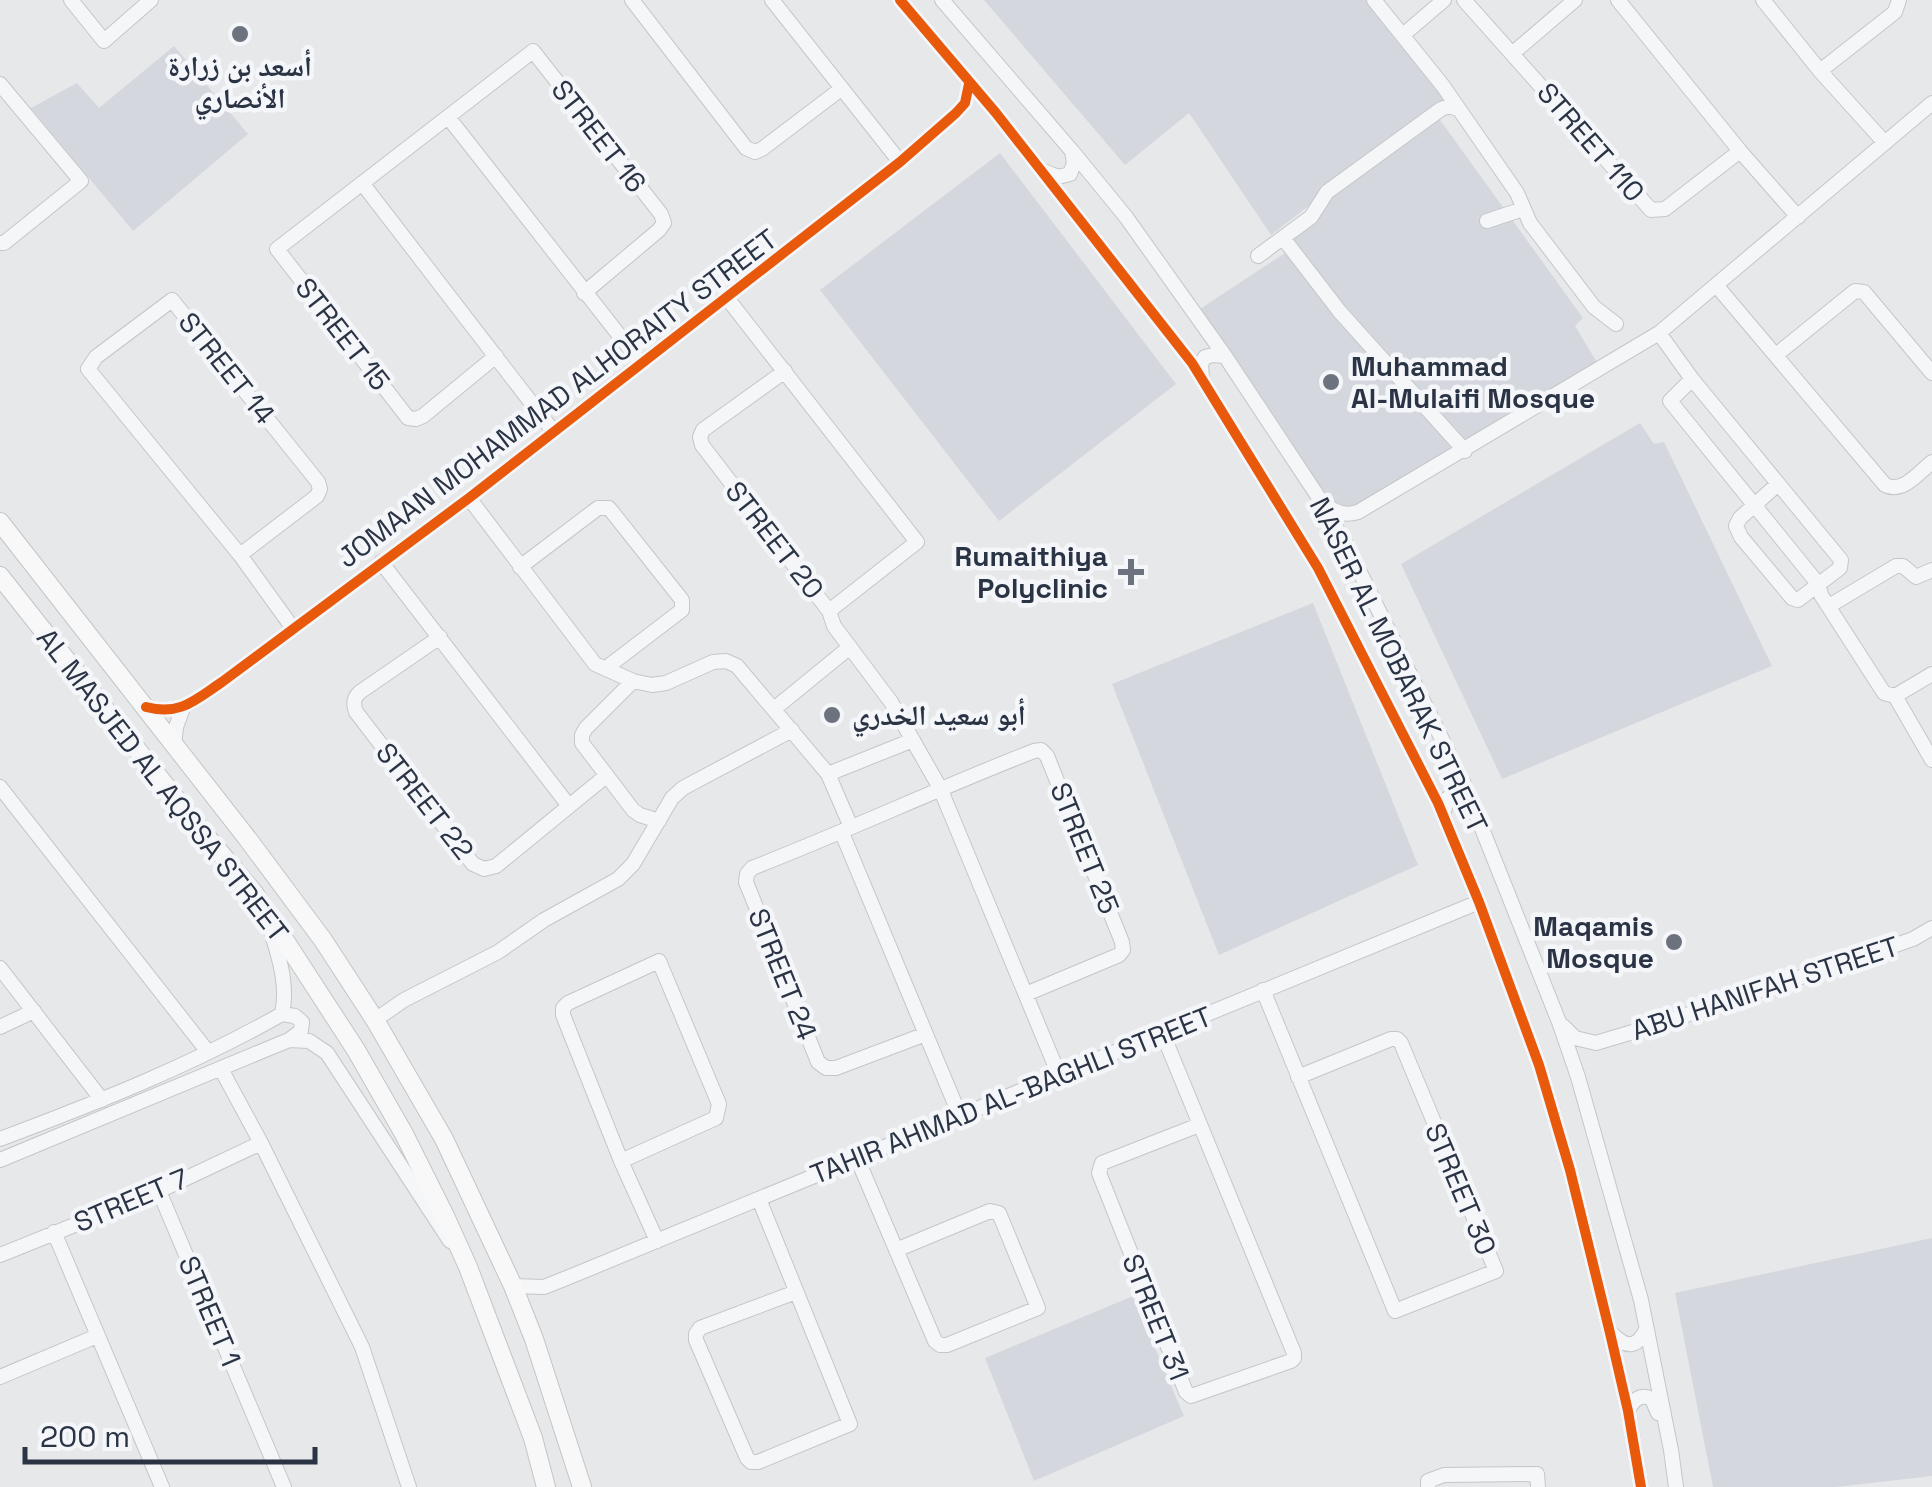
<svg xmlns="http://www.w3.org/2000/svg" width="1932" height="1487" viewBox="0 0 1932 1487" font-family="'Space Grotesk','Noto Naskh Arabic',sans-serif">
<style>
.built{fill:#d4d7dd}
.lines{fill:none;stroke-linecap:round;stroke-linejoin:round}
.minor-casing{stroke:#c4c6c8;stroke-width:16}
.major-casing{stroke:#c2c5c8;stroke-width:20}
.minor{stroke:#f5f6f7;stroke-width:14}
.major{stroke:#f8f8f8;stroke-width:18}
.cycleway-casing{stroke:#f4f6f9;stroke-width:16}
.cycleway{stroke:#e8590c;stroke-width:10}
.poi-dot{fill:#6c737f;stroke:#f4f6f9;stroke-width:4}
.labels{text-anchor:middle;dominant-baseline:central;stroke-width:9;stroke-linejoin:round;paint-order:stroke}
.poi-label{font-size:28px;font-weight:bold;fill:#2b3445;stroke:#f4f6f9;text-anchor:start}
.street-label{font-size:28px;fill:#2b3445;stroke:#f4f6f9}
</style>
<rect width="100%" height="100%" fill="#e6e8ea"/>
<!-- built -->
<path class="built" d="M984,0H1366L1446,100L1435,113L1583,318L1575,326L1601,369L1358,512L1327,505L1194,313L1291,249L1283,238L1320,197L1271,235L1189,113L1125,165Z
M174,46L248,134L133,231L31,108L77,83L99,108Z
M1000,153L1176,384L999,521L820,290Z
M1640,423L1654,444L1664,442L1772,666L1502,779L1401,564Z
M1313,603L1418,865L1219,955L1112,684Z
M1932,1238V1476L1836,1487H1713L1675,1293Z
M1133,1296L1184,1416L1034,1481L985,1358Z"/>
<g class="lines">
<defs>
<path id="minor" d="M71,0L104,41L151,0
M632,0L746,148L755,152L762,149L841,89
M772,0L900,162
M900,0L996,113L1192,363L1318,568L1438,803L1479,902L1539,1065L1570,1170L1610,1333L1628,1411L1641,1487
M942,0L1072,151L1126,217L1225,356L1317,495L1347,546L1465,786L1559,1022L1578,1077L1641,1300L1671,1450L1676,1487
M1374,0L1443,86L1517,193L1530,223L1594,307L1616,324
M1464,0L1651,210L1665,209L1740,151
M1618,0L1740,151L1798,217
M1763,0L1820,71L1885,143
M1403,35L1444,0
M1513,53L1575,0
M1820,71L1895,12L1899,0
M0,84L81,181L4,243H0
M448,117L641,363
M1044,171L1058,177L1070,174L1074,163L1072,151
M362,183L553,431
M1487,221L1523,209
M1283,238L1340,312L1465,451
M1258,256L1311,217L1327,192L1441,109L1449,106L1458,109
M1716,285L1885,485C1903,494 1918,473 1932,462
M727,298L917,542L829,611
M1659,333L1692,379L1841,560L1840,568L1798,600L1792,598L1741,537L1736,526L1740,518L1778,484
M1776,355L1855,291L1864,292L1932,373
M496,356L423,416L416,419L408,418L277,249L533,51L661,214L664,223L659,230L584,293
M785,371L703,430L700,437L702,445L829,611L834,626L891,702L940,788L1059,1075
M1202,379L1201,364L1205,357L1213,355L1225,356
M1692,379L1670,401L1819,585L1821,595L1884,693L1895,696
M469,498L595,664L633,681L652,685L666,683L713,662L726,661L737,666L828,774L851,827
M1325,503C1334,513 1345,516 1358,512L1659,333L1932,103
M240,555L317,496L320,489L318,482L172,300L96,357L88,369L240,555L292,627
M381,562L569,806
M520,567L598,508H609L682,600V610L606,668
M1829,606L1896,566H1903L1916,577L1932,570
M440,637L360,692C353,698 353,704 356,712L473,864L484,869L496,866L606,776
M633,681L586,728L582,735V743L633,810L640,815L659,821
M1895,696L1932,760
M1895,696L1932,674
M146,707C180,716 195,700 222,682L469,498L900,162L956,113L965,103L969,84
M774,709L850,647
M174,747L176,727L183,708
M828,774L913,740
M0,787L208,1052
M1443,814L1448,798L1458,795L1470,807
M842,833L960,1116
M0,968L102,1100
M1263,990L1395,1311L1496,1271L1401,1043L1397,1039H1391L1298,1077
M282,1014L295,1016L302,1022L301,1031L289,1040
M375,1020L404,1000L498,952L544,920L618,879L633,864L672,798L683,788L792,730
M1563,1026L1575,1038L1596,1043L1656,1025L1864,956L1913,939L1932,928
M0,1027L34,1011
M1162,1032L1294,1353V1358L1291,1361L1191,1396L1186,1392L1099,1173L1102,1163L1199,1125
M926,1034L836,1068H826L818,1062L746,882L747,874L752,868C847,831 939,788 1034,751L1041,750L1047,756L1122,942L1123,950L1119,955L1026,994
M221,1069L261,1143L362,1347L409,1487
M0,1139C96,1103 192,1065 282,1014C289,982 277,952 268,921
M857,1158L935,1341L940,1345H947L1038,1308L999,1213L990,1211L896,1250
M0,1160L289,1040L309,1041L327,1053L450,1241
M621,1161L716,1118L719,1104L659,961L568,1003L563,1008V1015L621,1161L657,1241
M159,1191L284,1487
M759,1199L850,1424L758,1462H751L747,1458L696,1340V1334L700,1328L796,1292
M54,1232L162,1487
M0,1255L159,1191L261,1143
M513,1286L544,1287L574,1275L1479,902
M1611,1333C1626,1348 1636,1349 1646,1330
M0,1377L97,1336
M1628,1411C1633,1400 1640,1393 1652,1399L1658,1413
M1428,1487V1481L1444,1475L1537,1474L1538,1487"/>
<path id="major" d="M0,522L247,838L323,940L375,1020L444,1139L513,1286L534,1339L582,1487
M0,576L195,823L254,893L356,1050L404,1134L445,1216L468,1267L533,1438L546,1487"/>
</defs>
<!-- minor casing -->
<use href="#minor" class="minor-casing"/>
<!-- major casing -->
<use href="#major" class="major-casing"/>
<!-- minor -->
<use href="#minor" class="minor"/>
<!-- major -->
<use href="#major" class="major"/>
<defs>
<path id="cycleway" d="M900,0L996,113L1192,363L1318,568L1438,803L1479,902L1539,1065L1570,1170L1610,1333L1628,1411L1641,1487
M146,707C180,716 195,700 222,682L469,498L900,162L956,113L965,103L969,84"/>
</defs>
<!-- cycleway casing -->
<use href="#cycleway" class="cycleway-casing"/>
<!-- cycleway -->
<use href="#cycleway" class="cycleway"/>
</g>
<!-- markers -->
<g class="poi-dot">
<circle cx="240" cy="34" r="10"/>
<circle cx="1331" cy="382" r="10"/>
<path d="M1126 557h10v10h10v10h-10v10h-10v-10h-10v-10h10z"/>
<circle cx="832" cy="715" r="10"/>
<circle cx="1674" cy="942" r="10"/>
</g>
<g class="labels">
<!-- poi labels -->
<g class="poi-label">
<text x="240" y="66" text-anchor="middle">أسعد بن زرارة<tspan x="240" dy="32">الأنصاري</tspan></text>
<text x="1351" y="366">Muhammad<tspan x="1351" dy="32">Al-Mulaifi Mosque</tspan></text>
<text x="1108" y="556" text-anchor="end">Rumaithiya<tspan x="1108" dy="32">Polyclinic</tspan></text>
<text x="852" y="715">أبو سعيد الخدري</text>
<text x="1654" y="926" text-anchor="end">Maqamis<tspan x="1654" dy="32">Mosque</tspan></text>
</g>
<!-- street labels -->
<g class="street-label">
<text transform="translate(599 136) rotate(52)">STREET 16</text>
<text transform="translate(1591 142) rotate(49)">STREET 110</text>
<text transform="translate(343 334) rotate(52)">STREET 15</text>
<text transform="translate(227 368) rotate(51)">STREET 14</text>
<text transform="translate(557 398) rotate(-37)">JOMAAN MOHAMMAD ALHORAITY STREET</text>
<text transform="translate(775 540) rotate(52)">STREET 20</text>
<text transform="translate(1399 665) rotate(64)">NASER AL MOBARAK STREET</text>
<text transform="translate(163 785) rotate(52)">AL MASJED AL AQSSA STREET</text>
<text transform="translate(425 801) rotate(52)">STREET 22</text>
<text transform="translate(1085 848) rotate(68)">STREET 25</text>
<text transform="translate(783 974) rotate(68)">STREET 24</text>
<text transform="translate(1765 988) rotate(-18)">ABU HANIFAH STREET</text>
<text transform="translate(1011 1095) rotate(-22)">TAHIR AHMAD AL-BAGHLI STREET</text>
<text transform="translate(1461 1189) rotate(67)">STREET 30</text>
<text transform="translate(131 1200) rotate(-23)">STREET 7</text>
<text transform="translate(210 1311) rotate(67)">STREET 1</text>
<text transform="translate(1156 1317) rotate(68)">STREET 31</text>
</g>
</g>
<!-- scale -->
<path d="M25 1447v15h290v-15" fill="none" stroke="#2b3445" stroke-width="5"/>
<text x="40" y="1447" font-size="30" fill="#2b3445" stroke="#f4f6f9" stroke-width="8" paint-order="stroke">200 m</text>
</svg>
